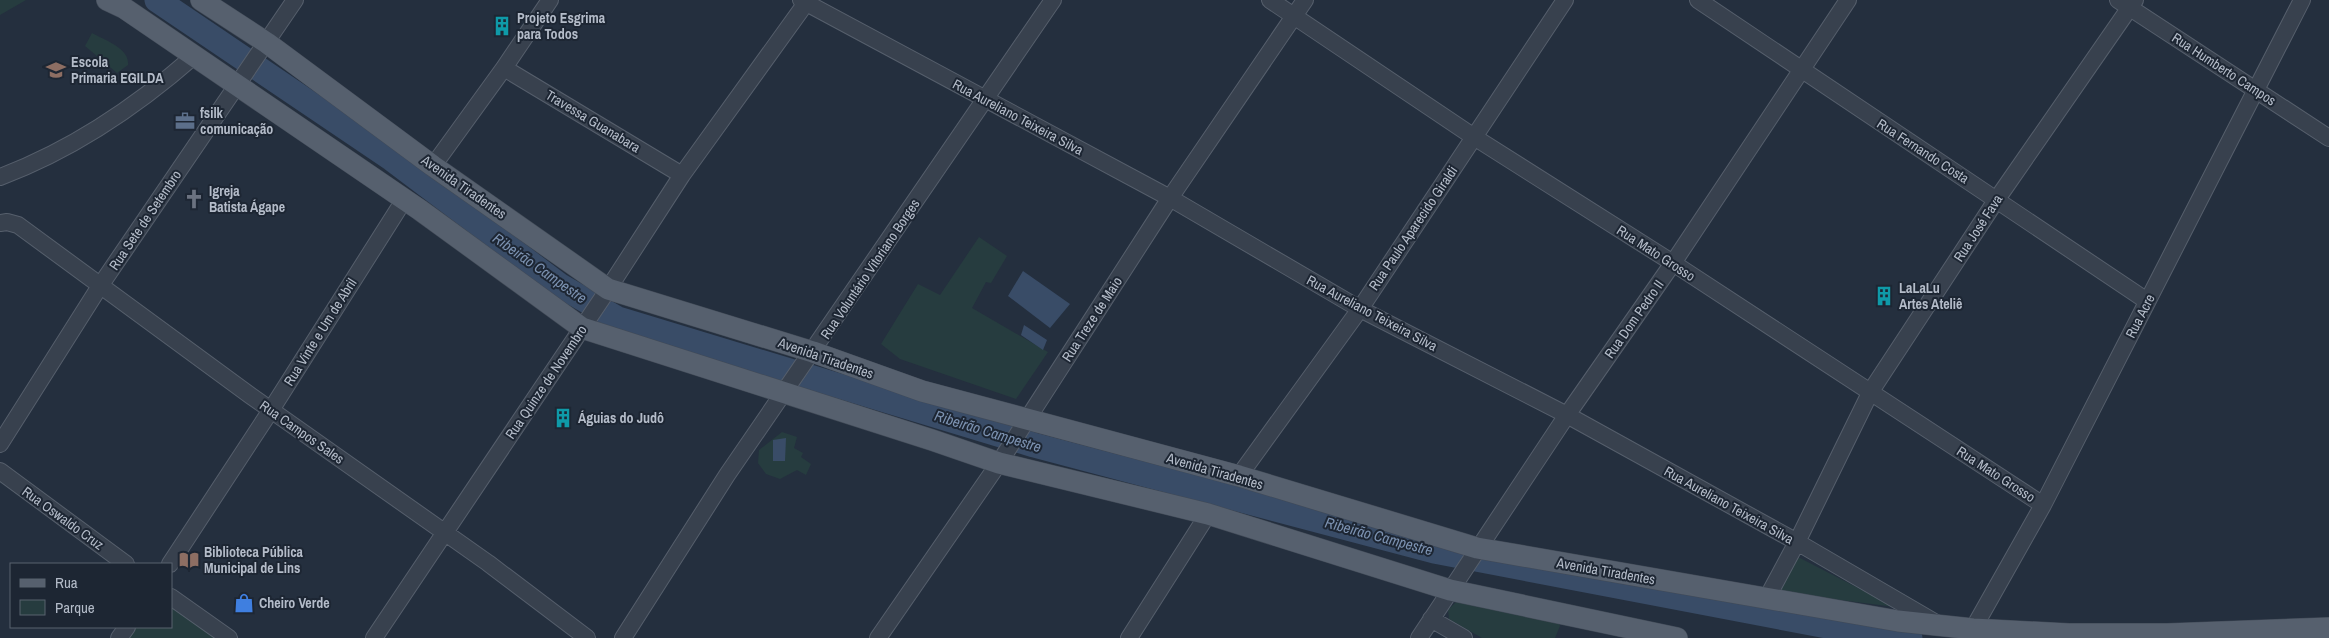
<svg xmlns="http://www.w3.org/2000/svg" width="2329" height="638" viewBox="0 0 2329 638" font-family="'Archivo Narrow',sans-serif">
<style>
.green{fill:#263c3f}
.water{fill:#394c67}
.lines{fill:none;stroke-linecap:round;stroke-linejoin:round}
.river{stroke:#394c67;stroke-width:25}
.minor-casing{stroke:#565f6c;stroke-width:18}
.major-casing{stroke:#414a57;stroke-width:22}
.minor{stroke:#38414e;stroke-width:16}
.major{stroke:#56606e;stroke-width:21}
.labels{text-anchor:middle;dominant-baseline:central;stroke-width:4;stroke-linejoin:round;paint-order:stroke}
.poi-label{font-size:14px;font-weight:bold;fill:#b4bcc9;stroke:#1d2633;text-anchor:start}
.street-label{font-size:14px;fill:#b4bcc9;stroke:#1d2633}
.water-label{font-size:15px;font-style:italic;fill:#7c92b1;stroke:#1d2633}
</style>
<rect width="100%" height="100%" fill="#242f3e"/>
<!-- green -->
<path class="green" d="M0,0H26L0,15Z
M92,33C104,40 130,48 128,65L117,73L85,46Z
M979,237L1007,256L991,283L986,282L972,308L1048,352L1016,399L900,359L881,344L918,284L940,295Z
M782,432L797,437L794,448L803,453L801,457L811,464L806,475L797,470L780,479L766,474L758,463L759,450Z
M1798,557L1895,607L1778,592Z
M1457,601L1559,623L1560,626L1555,638H1482L1449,619L1448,610Z
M171,603L221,638H127L135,627H171Z"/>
<!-- water -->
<path class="water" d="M1023,271L1070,304L1050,328L1008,296Z
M1024,325L1047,340L1043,350L1021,335Z
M786,438L785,461H773V440Z"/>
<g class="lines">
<!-- river -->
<path class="river" d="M157,0L392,159L559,285L618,319L1034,445L1434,551L1874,635L1910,638"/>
<defs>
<path id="minor" d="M801,0L1170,198L1360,309L1567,415L1797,542L1936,623
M1270,0L1474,137L1673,263L2043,505
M1698,0L2147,301
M2118,0L2329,138
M504,68L682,175
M433,166L504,68L550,0
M0,177C72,150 137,106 194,56
M0,223L7,222L18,225L251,396L488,563L587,638
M0,444L100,286L295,0
M0,471L126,564
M1239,476L1360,309L1565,0
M170,564L271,410L404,200
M171,597L229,638
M1767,598L1797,542L1871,391L1997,199L2135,0
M1431,619L1464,638
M1973,629L2043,505L2302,0
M119,638L127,627
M374,638L603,297L682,175L806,3
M623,638L727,475L1053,0
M878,638L999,463L1170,198L1305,0
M1129,638L1208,514
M1419,638L1567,415L1673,263L1848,0"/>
<path id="major" d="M107,0L124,8L420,210L582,328L932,440L999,463L1208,514L1450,590L1677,638
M201,0L267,43L433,166L608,289L813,352L922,391L1239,476L1477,548L1898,621L1973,629L2069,634H2167L2329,628"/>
</defs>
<!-- minor casing -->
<use href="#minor" class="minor-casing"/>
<!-- major casing -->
<use href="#major" class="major-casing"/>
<!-- minor -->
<use href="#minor" class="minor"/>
<!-- major -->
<use href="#major" class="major"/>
</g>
<!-- icons -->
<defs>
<symbol id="building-bare" viewBox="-9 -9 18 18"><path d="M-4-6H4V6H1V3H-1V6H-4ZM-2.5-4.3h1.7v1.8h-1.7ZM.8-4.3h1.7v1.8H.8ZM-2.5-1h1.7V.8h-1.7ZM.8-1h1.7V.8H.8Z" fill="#0f9aa8" stroke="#1d2633" stroke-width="2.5" paint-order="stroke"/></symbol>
<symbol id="school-bare" viewBox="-9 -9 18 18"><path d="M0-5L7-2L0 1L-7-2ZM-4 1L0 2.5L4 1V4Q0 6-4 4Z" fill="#8d6e63" stroke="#1d2633" stroke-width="2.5" paint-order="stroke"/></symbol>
<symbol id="office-bare" viewBox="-9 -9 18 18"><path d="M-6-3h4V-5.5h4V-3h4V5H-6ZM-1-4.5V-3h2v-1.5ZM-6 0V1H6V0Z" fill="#5c6f8a" stroke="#1d2633" stroke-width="2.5" paint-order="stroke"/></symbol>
<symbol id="church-bare" viewBox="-9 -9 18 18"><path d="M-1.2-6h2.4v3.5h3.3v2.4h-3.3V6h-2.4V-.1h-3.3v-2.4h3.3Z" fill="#6b7280" stroke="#1d2633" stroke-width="2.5" paint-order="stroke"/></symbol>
<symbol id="library-bare" viewBox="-9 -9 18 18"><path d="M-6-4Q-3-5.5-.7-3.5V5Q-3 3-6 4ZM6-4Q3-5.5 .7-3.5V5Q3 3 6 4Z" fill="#8d6e63" stroke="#1d2633" stroke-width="2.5" paint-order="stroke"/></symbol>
<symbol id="shop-bare" viewBox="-9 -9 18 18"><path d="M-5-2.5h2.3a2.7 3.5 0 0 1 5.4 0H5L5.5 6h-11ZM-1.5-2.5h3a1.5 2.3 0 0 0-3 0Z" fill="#3f7fe0" stroke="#1d2633" stroke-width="2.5" paint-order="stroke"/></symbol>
</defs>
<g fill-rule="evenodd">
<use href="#building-bare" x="488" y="12" width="28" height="28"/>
<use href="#school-bare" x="42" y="56" width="28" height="28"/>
<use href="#office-bare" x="171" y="107" width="28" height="28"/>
<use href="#church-bare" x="180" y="185" width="28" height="28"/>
<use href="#building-bare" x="1870" y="282" width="28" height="28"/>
<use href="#building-bare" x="549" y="404" width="28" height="28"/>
<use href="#library-bare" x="175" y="546" width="28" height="28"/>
<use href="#shop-bare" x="230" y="589" width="28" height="28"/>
</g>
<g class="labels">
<!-- poi labels -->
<g class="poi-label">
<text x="517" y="18">Projeto Esgrima<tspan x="517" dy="16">para Todos</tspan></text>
<text x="71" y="62">Escola<tspan x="71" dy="16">Primaria EGILDA</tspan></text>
<text x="200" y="113">fsilk<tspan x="200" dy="16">comunicação</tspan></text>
<text x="209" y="191">Igreja<tspan x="209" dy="16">Batista Ágape</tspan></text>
<text x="1899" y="288">LaLaLu<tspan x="1899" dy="16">Artes Ateliê</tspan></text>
<text x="578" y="418">Águias do Judô</text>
<text x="204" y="552">Biblioteca Pública<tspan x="204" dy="16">Municipal de Lins</tspan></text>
<text x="259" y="603">Cheiro Verde</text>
</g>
<!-- street labels -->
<g class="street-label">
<text transform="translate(2224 69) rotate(33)">Rua Humberto Campos</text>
<text transform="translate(1018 117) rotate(28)">Rua Aureliano Teixeira Silva</text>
<text transform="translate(593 121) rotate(31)">Travessa Guanabara</text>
<text transform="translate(1923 151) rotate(33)">Rua Fernando Costa</text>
<text transform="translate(464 187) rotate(35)">Avenida Tiradentes</text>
<text transform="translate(145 220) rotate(-56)">Rua Sete de Setembro</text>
<text transform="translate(1413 228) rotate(-56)">Rua Paulo Aparecido Giraldi</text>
<text transform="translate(1978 228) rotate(-57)">Rua José Fava</text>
<text transform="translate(1656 253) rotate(33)">Rua Mato Grosso</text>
<text transform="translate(870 269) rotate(-56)">Rua Voluntário Vitoriano Borges</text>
<text transform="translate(1372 313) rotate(28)">Rua Aureliano Teixeira Silva</text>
<text transform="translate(2140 316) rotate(-63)">Rua Acre</text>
<text transform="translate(1092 319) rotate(-57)">Rua Treze de Maio</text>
<text transform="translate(1634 319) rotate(-55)">Rua Dom Pedro II</text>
<text transform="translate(320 332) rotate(-58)">Rua Vinte e Um de Abril</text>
<text transform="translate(826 358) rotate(19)">Avenida Tiradentes</text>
<text transform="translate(546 382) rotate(-56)">Rua Quinze de Novembro</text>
<text transform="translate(302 432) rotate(35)">Rua Campos Sales</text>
<text transform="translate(1215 471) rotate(16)">Avenida Tiradentes</text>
<text transform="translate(1996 474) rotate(33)">Rua Mato Grosso</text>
<text transform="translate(1729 505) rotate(29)">Rua Aureliano Teixeira Silva</text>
<text transform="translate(63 518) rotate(36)">Rua Oswaldo Cruz</text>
<text transform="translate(1606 571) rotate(10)">Avenida Tiradentes</text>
</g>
<!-- water labels -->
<g class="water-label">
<text transform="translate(540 268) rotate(35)">Ribeirão Campestre</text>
<text transform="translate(988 431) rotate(17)">Ribeirão Campestre</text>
<text transform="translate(1379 536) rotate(15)">Ribeirão Campestre</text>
</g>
</g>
<!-- legend -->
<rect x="10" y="563" width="162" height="65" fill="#1d2633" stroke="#59626f"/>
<rect x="20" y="579" width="25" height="8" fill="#56606e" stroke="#59626f"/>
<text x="55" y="588" font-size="15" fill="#b4bcc9">Rua</text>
<rect x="20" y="600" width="25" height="15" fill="#263c3f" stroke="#59626f"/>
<text x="55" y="613" font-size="15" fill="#b4bcc9">Parque</text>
</svg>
